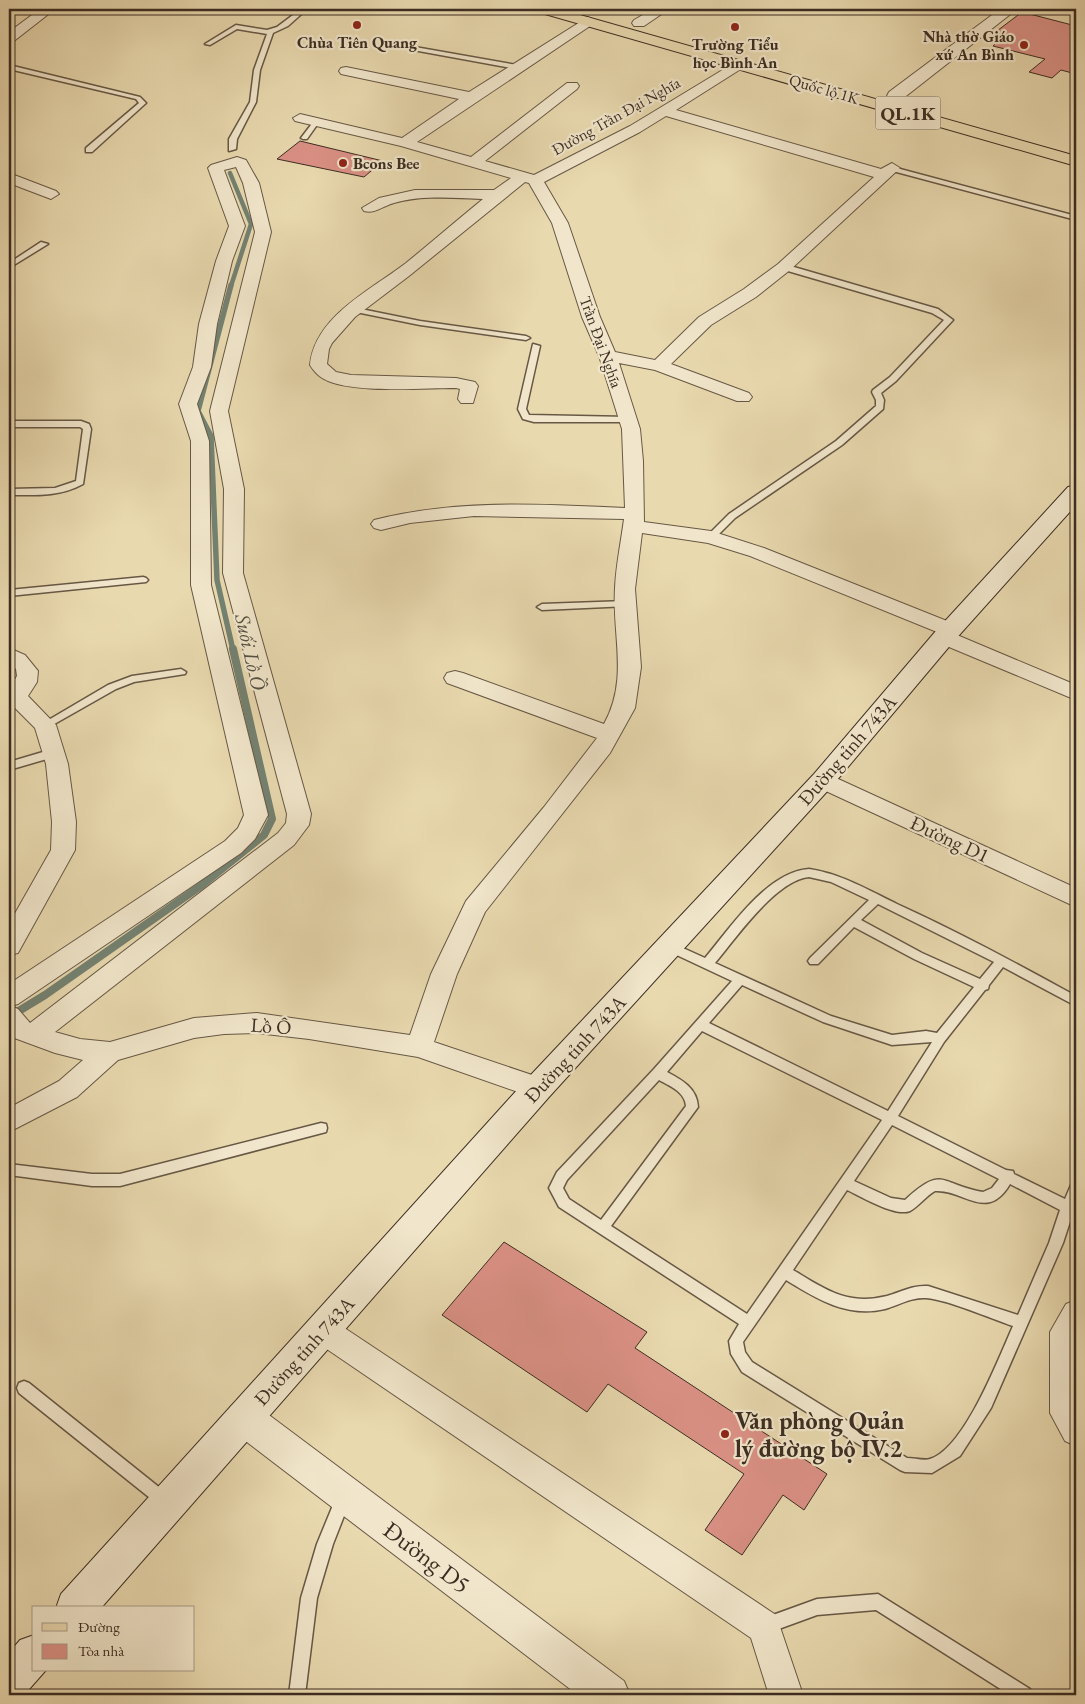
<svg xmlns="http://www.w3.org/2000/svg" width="1085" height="1704" viewBox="0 0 1085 1704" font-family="'EB Garamond',serif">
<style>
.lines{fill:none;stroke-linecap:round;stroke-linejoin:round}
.stream-far2{stroke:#738272;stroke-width:4.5}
.stream-far1{stroke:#738272;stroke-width:5.5}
.stream{stroke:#738272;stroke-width:8}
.building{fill:#db9186;stroke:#3c2d22}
.service-casing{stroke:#675845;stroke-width:3}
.minor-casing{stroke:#675845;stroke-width:2}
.tertiary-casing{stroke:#675845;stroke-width:2}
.secondary-casing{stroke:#3c2d22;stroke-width:2}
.primary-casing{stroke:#3c2d22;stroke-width:2}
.service{fill:#f1e6cb;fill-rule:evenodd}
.minor{fill:#f1e6cb;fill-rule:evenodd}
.tertiary{fill:#f1e6cb;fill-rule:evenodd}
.secondary{fill:#f1e6cb;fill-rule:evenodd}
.primary{fill:#e9d9af;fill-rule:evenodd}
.poi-dot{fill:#8f2418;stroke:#f1e6cb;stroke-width:2}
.labels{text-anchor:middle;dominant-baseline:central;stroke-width:4.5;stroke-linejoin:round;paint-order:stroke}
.far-poi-label{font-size:16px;font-weight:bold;fill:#3c2d22;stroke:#f1e6cb}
.far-street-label{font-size:16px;fill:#3c2d22;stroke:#f1e6cb}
.shield{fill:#f1e6cb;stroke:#726455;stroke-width:1}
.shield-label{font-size:19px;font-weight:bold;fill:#3c2d22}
.street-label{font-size:20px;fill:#3c2d22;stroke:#f1e6cb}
.water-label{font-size:21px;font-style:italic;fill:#535043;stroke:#f1e6cb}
.near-poi-label{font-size:24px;font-weight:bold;fill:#3c2d22;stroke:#f1e6cb;text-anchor:start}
.near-street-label{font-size:24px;fill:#3c2d22;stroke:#f1e6cb}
</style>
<rect width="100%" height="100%" fill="#e9d9af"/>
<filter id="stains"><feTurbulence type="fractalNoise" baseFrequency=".004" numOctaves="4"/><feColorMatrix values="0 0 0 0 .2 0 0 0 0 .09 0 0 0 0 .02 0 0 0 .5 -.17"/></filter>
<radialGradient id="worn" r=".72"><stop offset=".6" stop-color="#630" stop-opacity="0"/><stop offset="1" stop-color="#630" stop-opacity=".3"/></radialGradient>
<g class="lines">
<!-- stream-far2 -->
<path class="stream-far2" d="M230,173L251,224L231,286"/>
<!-- stream-far1 -->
<path class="stream-far1" d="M231,285L198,411L211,436L217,580L233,650"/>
<!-- stream -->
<path class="stream" d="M9,1017L45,995L202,885L264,835L272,819L233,649"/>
</g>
<!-- building -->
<path class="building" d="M1022,12L1076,26V74L1061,70L1052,78L1029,72L1045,59L993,46L996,43L985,40Z
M300,141L383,161L364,177L277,159Z
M504,1242L647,1332L635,1348L827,1474L804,1510L783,1495L742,1555L705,1530L744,1474L608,1384L587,1412L442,1315Z"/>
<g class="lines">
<defs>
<path id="service" d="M301,9H307L288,26L273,33L260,70L256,102L237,139L236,149L229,151V139L250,102L254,70L267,34L237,29L210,45L205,44L236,25L267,30L277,27Z
M415,47L517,65L520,67L517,69L413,50V48Z
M9,65L140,97L146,103L92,152H86V148L139,103L136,99L9,69Z
M314,121L319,122L307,139H303L301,138Z
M889,166L1076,216V220L889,170Z
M41,242L48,244L9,268V263Z
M781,265H787L938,309L953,320L896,381L881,393L884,400L883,409L842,445L735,518L714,539H708V535L729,514L836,441L876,406V400L872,392L873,390L890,377L944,320L932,313L781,269Z
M351,307L420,321L526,336L530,338L526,340L420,325L351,311Z
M533,344L540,346L526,409L529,415L628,417L631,418V422H534L523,419L518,409Z
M9,421H81L89,424L91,429L83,484C60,497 34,495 9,495V489L55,488L76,481L83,429L80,427H9Z
M143,577L146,578L148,580L146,582L9,596V590Z
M626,601L629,602L631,604L629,606L542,610L537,607L542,604Z
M181,669L186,672L185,674L134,682L116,689L49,727H41L40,725L108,685L132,676Z
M53,749L57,750L58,753L57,756L9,770V762Z
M809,869C842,874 868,890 897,904C959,932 1017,964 1076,996V1006L1003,967L989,985L988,989L985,990L944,1042L898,1116L1006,1170L1013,1171L1014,1174L1065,1199L1071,1185L1076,1183V1203L1063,1243L991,1408L960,1456L932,1473L905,1472L900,1470L742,1372L731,1354L729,1341L739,1324L559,1207L549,1188L557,1172L654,1069L732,981L666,950L664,947L666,944H674L705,958C731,927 767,872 809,869ZM809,877L831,882L869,900L810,958L808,961L810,964H818L854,927L914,959L974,987L937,1033L926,1031L892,1035L831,1016L715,963C736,938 776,880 809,877ZM878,904L994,962L980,979L922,953L861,920ZM742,985L823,1022L892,1045L932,1042L888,1111L709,1023ZM702,1031L882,1120L747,1314L611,1226L698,1107C697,1088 682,1080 667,1072ZM659,1080C670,1086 685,1092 686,1106L601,1220L569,1199L563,1188L567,1180ZM892,1125L999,1179L992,1188L983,1192C940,1185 944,1164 905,1200L891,1198L854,1181ZM1010,1184L1060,1210L1049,1243L1018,1315L928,1286C912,1285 901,1292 887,1296C847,1306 825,1289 793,1270L847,1190C862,1197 895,1217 910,1211C919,1206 926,1196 935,1191C964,1189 987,1223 1010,1184ZM786,1280C817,1299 847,1318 885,1309C899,1305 911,1297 926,1298C949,1300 989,1318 1013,1326C999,1357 965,1448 930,1459C924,1461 914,1458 907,1458L752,1362L745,1352L743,1342Z
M321,1123L326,1124L327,1128L326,1132L120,1186H92L9,1175V1164L92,1174H120Z
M24,1381L29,1383L170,1496L173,1501L170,1506L165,1508L160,1506L19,1393L17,1388L19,1383Z
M343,1491L348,1493L351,1498L333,1544L317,1598L305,1695H289L301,1598L317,1544L338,1493Z
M878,1594L1030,1689L1032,1695H1010L876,1610L817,1615L765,1634L759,1632L757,1626L759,1620L817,1599Z"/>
<path id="minor" d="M40,9H55L14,41L9,42V32Z
M653,9H669L644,26H634L632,23L634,20Z
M588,17L595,21L593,24L417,142L471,157L567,83H577L579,86L577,89L485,161L534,175L630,126L739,60L744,61L746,64L744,67L676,110L881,169L892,163L900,168L790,270L756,297L711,325L671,364L749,393L752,397L749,401H737L655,370L619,363L640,429L643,461L644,522L711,531L764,548L957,625L960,630L957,635L1076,685V700L937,642L933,637L937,632L750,556L708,543L642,533L635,589L641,667L635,708L610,753L485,912L457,974L434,1042L547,1080L551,1088L547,1096L538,1099L418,1057L309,1039L257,1033L224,1034L194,1038L118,1060L77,1097L9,1132V1108L59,1081L83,1060L55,1053L9,1036V984L225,841L238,828L244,815L191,585V441L179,404L193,367L199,324L216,261L229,226L208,168L211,165L237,157L246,160L259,183L271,232L228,411L244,489L243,573L311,814L309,825L294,845L55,1032L80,1039L110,1042L194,1018L257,1013L410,1035L431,974L466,901L544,807L597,738L447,683L444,678L447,673L455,671L463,673L604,724C629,679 612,636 615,588C616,565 621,542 624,519L474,516L410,523L381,530L374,528L371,524L374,520C457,499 540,504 625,508L622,429L599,356L582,317L552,223L529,183L525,182L409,276L355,317L332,343L329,349L327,364L336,372L351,375L456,378L475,382L478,386L473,403H461L458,399L460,389L456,388C424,388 350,394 324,379C318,376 313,370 310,365C315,316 371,290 406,263C432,242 457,220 483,199C453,198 422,195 394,203C383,206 375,214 364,211L362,208L379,198L415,190H494L511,178L401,146L295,121L293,118L300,114L402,138L459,99L341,74L339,71L341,68L346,67L469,92ZM666,116L874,177L778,264L744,289L699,317L655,360L615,352L600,317L568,223L544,182L640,132ZM236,167L243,183L255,232L210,411L224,489L223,573L287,814L286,823L278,833L30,1023L18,1009L11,1006L18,1004L241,853L255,839L268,815L211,585L209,441L197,404L211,367L217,324L232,261L245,226L224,170Z
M9,173L56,191L59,194L51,199L9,183Z
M9,648L25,655L38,671L37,682L28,696L56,725L68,764L76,822L75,850L18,953L9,955V924L51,850L52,822L46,764L35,728L13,706L9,707V689L17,676L16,669L9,664Z
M823,772L1076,888V907L815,786L812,780L815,774Z
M1076,1300V1446L1065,1441L1050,1413V1332L1066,1304Z
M323,1317L334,1321L776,1615L803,1695H769L751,1638L312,1339L308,1330L312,1321Z"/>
<path id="tertiary" d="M1000,9H1017L901,100H889L887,96L889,92Z
M244,1401L257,1406L624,1681L630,1695H578L231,1430L226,1418L231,1406Z"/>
<path id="secondary" d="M1076,485V505L953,642L832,786L549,1097L101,1608H56L61,1594L527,1079L814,774L935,632L1068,487Z
M34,1635V1670H46L24,1695H9V1653L20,1640Z"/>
<path id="primary" d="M535,9H559L1076,156V166L538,12Z"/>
</defs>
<!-- service casing -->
<use href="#service" class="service-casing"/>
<!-- minor casing -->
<use href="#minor" class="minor-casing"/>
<!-- tertiary casing -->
<use href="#tertiary" class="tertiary-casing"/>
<!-- secondary casing -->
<use href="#secondary" class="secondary-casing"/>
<!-- primary casing -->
<use href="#primary" class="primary-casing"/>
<!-- service -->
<use href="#service" class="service"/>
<!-- minor -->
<use href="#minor" class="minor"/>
<!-- tertiary -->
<use href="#tertiary" class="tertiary"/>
<!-- secondary -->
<use href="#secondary" class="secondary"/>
<!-- primary -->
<use href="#primary" class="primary"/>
</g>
<!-- markers -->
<g class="poi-dot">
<circle cx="357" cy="25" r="5"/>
<circle cx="735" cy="27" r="5"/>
<circle cx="1024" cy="45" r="5"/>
<circle cx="343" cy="163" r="5"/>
<circle cx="725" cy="1434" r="5"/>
</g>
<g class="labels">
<!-- far-poi labels -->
<g class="far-poi-label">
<text x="1014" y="36" text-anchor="end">Nhà thờ Giáo<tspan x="1014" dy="18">xứ An Bình</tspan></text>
<text x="357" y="42">Chùa Tiên Quang</text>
<text x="735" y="44">Trường Tiểu<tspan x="735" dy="18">học Bình An</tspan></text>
<text x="353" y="163" text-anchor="start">Bcons Bee</text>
</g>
<!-- far-street labels -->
<g class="far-street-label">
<text transform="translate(824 89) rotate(16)">Quốc lộ 1K</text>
<text transform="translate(616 116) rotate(-29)">Đường Trần Đại Nghĩa</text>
<text transform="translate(601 342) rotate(70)">Trần Đại Nghĩa</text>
</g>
<!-- shield labels -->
<rect class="shield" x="875.5" y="96.5" width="65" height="33" rx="4"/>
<g class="shield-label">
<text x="908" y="113">QL.1K</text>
</g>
<!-- street labels -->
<g class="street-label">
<text transform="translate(847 750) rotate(-49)">Đường tỉnh 743A</text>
<text transform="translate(950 839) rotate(25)">Đường D1</text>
<text transform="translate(271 1026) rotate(4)">Lồ Ô</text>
<text transform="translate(575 1049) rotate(-47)">Đường tỉnh 743A</text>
<text transform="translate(304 1351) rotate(-48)">Đường tỉnh 743A</text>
</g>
<!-- water labels -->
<g class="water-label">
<text transform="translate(251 652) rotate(77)">Suối Lồ Ồ</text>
</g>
<!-- near-poi labels -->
<g class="near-poi-label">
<text x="735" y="1420">Văn phòng Quản<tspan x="735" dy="28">lý đường bộ IV.2</tspan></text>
</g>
<!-- near-street labels -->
<g class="near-street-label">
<text transform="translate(427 1557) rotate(37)">Đường D5</text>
</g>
</g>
<!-- margin -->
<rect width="1085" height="1704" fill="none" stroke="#e9d9af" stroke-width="30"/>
<rect x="10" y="10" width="1065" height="1684" fill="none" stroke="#3c2d22" stroke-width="2.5"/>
<rect x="15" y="15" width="1055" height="1674" fill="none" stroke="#3c2d22"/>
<!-- legend -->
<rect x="32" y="1606" width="162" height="65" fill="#f1e6cb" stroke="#a99c87"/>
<rect x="42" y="1623" width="25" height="8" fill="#e9d9af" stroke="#a99c87"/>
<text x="78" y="1632" font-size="15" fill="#3c2d22">Đường</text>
<rect x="42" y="1644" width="25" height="15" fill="#db9186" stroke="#a99c87"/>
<text x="78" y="1656" font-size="15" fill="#3c2d22">Tòa nhà</text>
<rect width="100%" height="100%" filter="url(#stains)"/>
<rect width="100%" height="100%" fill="url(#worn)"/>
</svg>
